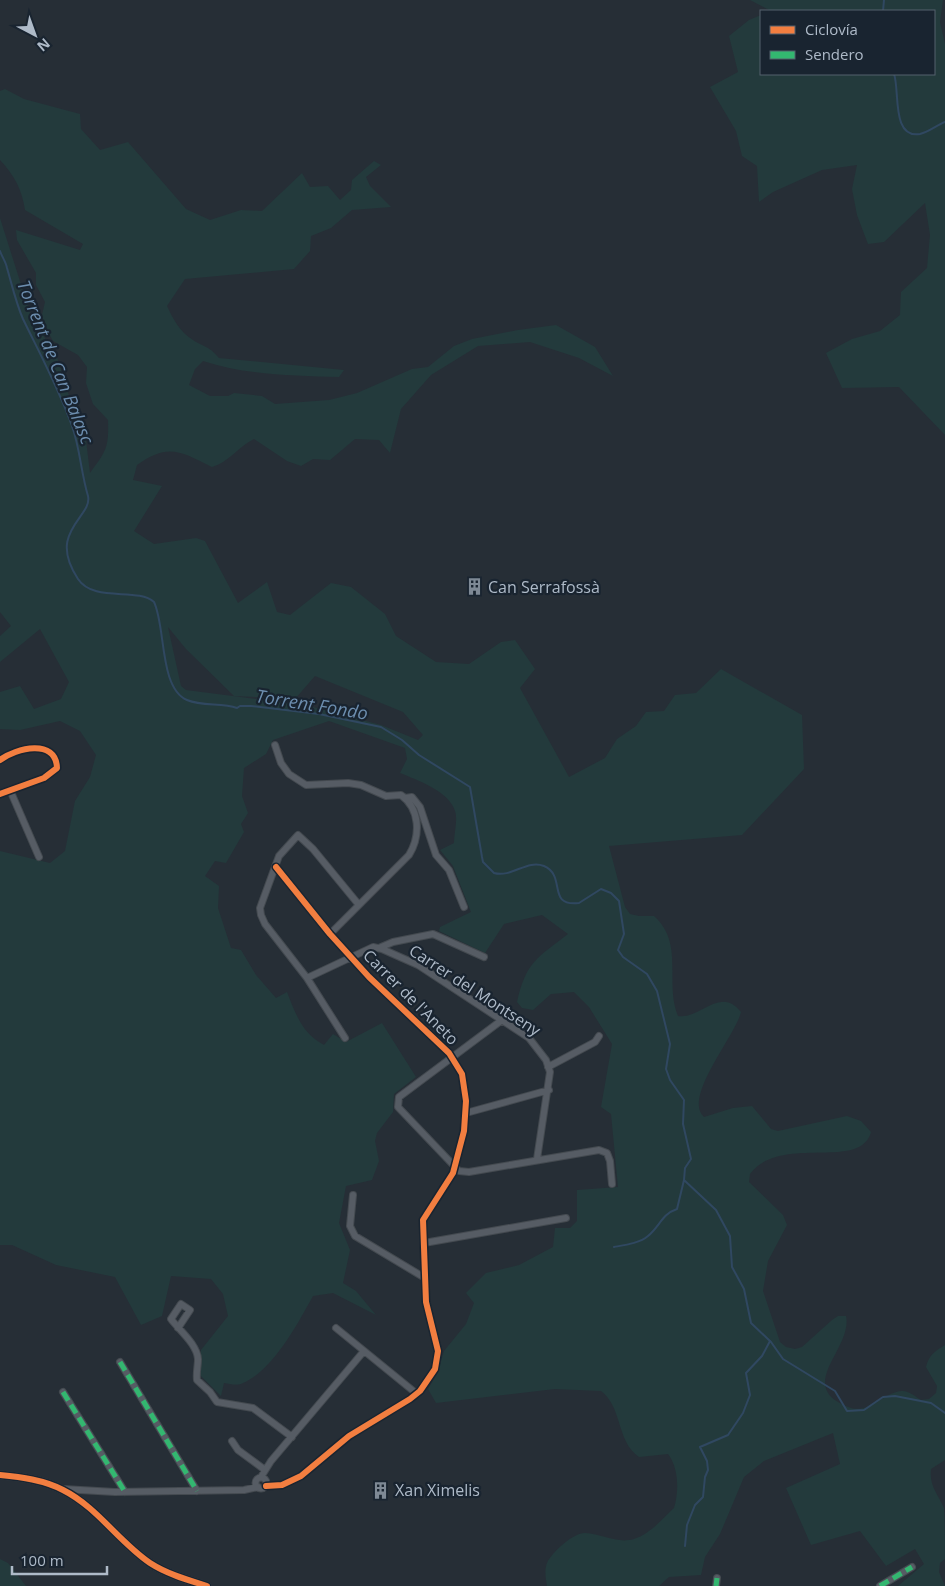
<svg xmlns="http://www.w3.org/2000/svg" width="945" height="1586" viewBox="0 0 945 1586" font-family="'Open Sans',sans-serif">
<style>
.green{fill:#233a3c;fill-rule:evenodd}
.lines{fill:none;stroke-linecap:round;stroke-linejoin:round}
.stream{stroke:#304861;stroke-width:2}
.minor-casing{stroke:#444a50;stroke-width:8}
.tertiary-casing{stroke:#444a50;stroke-width:9}
.minor{stroke:#565c64;stroke-width:6}
.tertiary{stroke:#565c64;stroke-width:8}
.quiet{stroke:#33b770;stroke-width:5;stroke-dasharray:10 5;stroke-linecap:butt}
.cycleway-casing{stroke:#192430;stroke-width:9}
.cycleway{stroke:#f27e40;stroke-width:6}
.labels{text-anchor:middle;dominant-baseline:central;stroke-width:4.5;stroke-linejoin:round;paint-order:stroke}
.poi-label{font-size:16px;fill:#aebac8;stroke:#192430;text-anchor:start}
.street-label{font-size:16px;fill:#aebac8;stroke:#192430}
.water-label{font-size:18px;font-style:italic;fill:#6c8dae;stroke:#192430}
</style>
<rect width="100%" height="100%" fill="#262e36"/>
<!-- green -->
<path class="green" d="M750,0H943L940,22L945,44V435L899,387L842,388L826,353L852,339L880,331L900,315L901,292L927,268L930,235L925,203L884,242L868,244L857,215L852,189L857,165L822,170L773,192L759,202L757,166L742,156L736,131L710,87L738,72L729,36L749,20L761,15V74H934V11H771Z
M5,89L24,99L80,114L81,129L100,150L128,142L186,209L210,220L241,210L262,211L302,173L310,187L328,186L340,200L351,190L352,180L374,161L381,165L366,177L370,186L391,207L352,210L331,228L311,236L310,251L294,269L185,279L167,306C173,319 180,332 193,340C205,348 208,345 219,358L344,370L339,377C294,376 246,375 203,361L195,369L189,385L210,396H228L234,393L262,396L275,404L329,400L357,393L412,369L428,367L454,346L472,339L518,330L556,325L595,347L613,376L579,358L530,342L478,346L431,375L401,409L390,453L379,440L355,439L330,460L313,459L301,466L287,461L254,439C238,447 229,462 212,467C180,451 168,443 137,465L133,480L162,486L134,531L154,544L196,538L205,541L238,603L267,582L277,612L290,615L331,583L351,587L385,614L396,636L436,662L469,664L501,642L515,640L535,669L520,688L569,777L605,758L617,739L636,726L646,712L664,711L675,695L696,693L721,669L802,715L804,769L742,835L609,846L625,907L630,914L639,916H654C685,944 664,982 678,1016C700,1020 720,985 741,1012C736,1035 682,1098 704,1117L733,1108L752,1106L771,1129L778,1131L847,1116L861,1121L871,1132C860,1172 781,1133 750,1174L749,1182L783,1215L787,1225L768,1261L763,1291L780,1342L786,1347L795,1349L802,1347L832,1320L838,1316H846C853,1349 794,1386 848,1407C869,1415 881,1394 901,1391C908,1390 915,1396 921,1400L929,1399L936,1393L937,1386L926,1367C929,1355 935,1351 945,1345V1460L931,1469C929,1486 938,1494 944,1508C945,1517 945,1548 945,1559L940,1563L939,1572L945,1586H898L924,1564L915,1549L886,1566L860,1531L811,1545L786,1488L840,1464L833,1433L764,1461L744,1477L720,1534L705,1557L701,1575L669,1577L659,1586H547C546,1579 544,1571 547,1563C552,1552 573,1533 585,1533C603,1534 617,1544 634,1539C650,1534 662,1519 674,1508C679,1492 679,1468 668,1454L639,1457C616,1441 623,1408 601,1391L555,1389L436,1403L428,1389L437,1374L444,1351L466,1324L474,1303L466,1293L486,1273L519,1265L553,1247L555,1228H570L577,1221V1190L618,1187L611,1114L601,1107L612,1044L589,1007L574,992L551,994L533,1010L522,1008L517,1002C526,962 537,958 568,934L542,915L504,924L485,953L439,931L440,927L471,912L453,866L440,850L454,843C454,834 458,819 455,811C449,791 417,780 400,773L407,759L405,748L329,721L273,740L266,754L244,768L242,796L248,813L241,824L244,832L226,863L215,861L205,876L219,886L218,908L231,948L241,950L256,975L276,998L287,992C296,1015 302,1033 324,1045L333,1034L346,1042L382,1023L416,1077L394,1094L393,1112L377,1133L375,1141L379,1161L372,1180L346,1186L339,1223L350,1250L343,1283L356,1291L376,1315L333,1293L313,1296C297,1325 273,1370 243,1383C238,1386 230,1384 224,1383L221,1396L200,1375L201,1350L228,1316L223,1294L211,1279L171,1276L162,1316L141,1325L115,1277L56,1265L12,1245H0V851L50,863L65,851L75,801L90,777L96,755L80,731L60,721L20,730L0,729V692L20,686L34,709L61,699L69,682L40,629L0,662V636L11,626L0,612V218L31,316L57,357L68,393L84,424L90,473C106,451 109,448 108,420L93,404L86,383L87,367L78,355L53,341L41,319L45,302L36,285V273L17,240L16,230L80,250L83,244L25,210C22,189 14,175 0,160V91ZM168,627L186,649L234,696L295,699L315,676L403,712L423,735L418,740L381,725L309,706L186,690L181,686Z
M0,1559L8,1563L26,1586H0Z"/>
<g class="lines">
<!-- stream -->
<path class="stream" d="M883,11L884,0
M894,74C900,90 891,139 920,134C929,132 937,125 945,122
M0,251C2,257 6,262 7,268C12,285 16,303 23,319C40,354 59,389 72,426C80,448 81,473 88,496C93,517 46,531 78,579C94,603 137,587 154,602C166,627 159,688 187,700C203,707 222,702 237,708L240,706H251L319,714L381,727L402,740L419,755L470,787L482,857L483,862L494,873C512,878 527,859 544,866C567,876 546,907 579,903L601,889L611,893L619,901L624,934L618,950L623,957L647,974L657,991L670,1044L666,1069L670,1080L684,1100L683,1124L691,1159L685,1168L684,1180L716,1210L730,1236L732,1267L744,1289L751,1323L771,1342L783,1359L835,1391L847,1411L864,1410L883,1397L895,1396L931,1403L945,1413
M614,1247C625,1245 640,1243 648,1236C660,1226 662,1214 677,1209L684,1180
M685,1546L687,1525L695,1505L703,1497L705,1477L708,1470L707,1461L700,1447L728,1435L743,1413L750,1395L746,1373L762,1356L770,1341"/>
<defs>
<path id="minor" d="M275,745L281,763L289,774L306,785L348,783L361,785L386,796L401,795C420,809 421,835 409,855L330,934
M0,760C16,748 56,738 57,768L44,778L0,794
M10,790L39,857
M405,798L412,797L420,807L436,855L449,870L464,907
M379,948L393,942L433,934L484,957
M307,978L373,947L382,949L418,965L529,1038L546,1060L550,1072L537,1159
M502,1020L399,1097L398,1107L459,1171L469,1172L599,1150L607,1153L610,1161L612,1184
M345,1038L307,978L265,924L261,915L260,908L279,856L298,835L313,849L359,905
M548,1067L595,1042L599,1036
M466,1113L549,1090
M353,1195L350,1226L355,1236L425,1278
M424,1243L566,1218
M178,1328L190,1310L181,1304L171,1319C179,1330 197,1344 198,1359C198,1366 196,1373 197,1380L210,1392L217,1402L253,1408L292,1437
M336,1328L417,1394
M120,1362L197,1491
M63,1392L125,1492
M232,1441L238,1450L265,1470
M261,1477L271,1461L364,1351
M255.5 1483a5.5 5.5 0 1 1 11 0a5.5 5.5 0 1 1-11 0Z
M266,1486L282,1485L301,1476L349,1436L410,1399L420,1391L435,1369L438,1351L426,1302L423,1220L453,1173L464,1131L466,1101L462,1074L449,1053L369,977L330,934L276,867
M63,1489L115,1492L244,1490L258,1487
M716,1586L717,1578
M880,1586L912,1567"/>
<path id="tertiary" d="M0,1475C21,1477 44,1480 63,1490C97,1507 119,1542 150,1563C167,1574 188,1580 207,1586"/>
</defs>
<!-- minor casing -->
<use href="#minor" class="minor-casing"/>
<!-- tertiary casing -->
<use href="#tertiary" class="tertiary-casing"/>
<!-- minor -->
<use href="#minor" class="minor"/>
<!-- tertiary -->
<use href="#tertiary" class="tertiary"/>
<!-- quiet -->
<path class="quiet" d="M120,1362L197,1491
M63,1392L125,1492
M716,1586L717,1578
M880,1586L912,1567"/>
<defs>
<path id="cycleway" d="M0,760C16,748 56,738 57,768L44,778L0,794
M0,1475C21,1477 44,1480 63,1490C97,1507 119,1542 150,1563C167,1574 188,1580 207,1586
M266,1486L282,1485L301,1476L349,1436L410,1399L420,1391L435,1369L438,1351L426,1302L423,1220L453,1173L464,1131L466,1101L462,1074L449,1053L369,977L330,934L276,867"/>
</defs>
<!-- cycleway casing -->
<use href="#cycleway" class="cycleway-casing"/>
<!-- cycleway -->
<use href="#cycleway" class="cycleway"/>
</g>
<!-- icons -->
<defs>
<symbol id="building-bare" viewBox="-9 -9 18 18"><path d="M-4-6H4V6H1V3H-1V6H-4ZM-2.5-4.3h1.7v1.8h-1.7ZM.8-4.3h1.7v1.8H.8ZM-2.5-1h1.7V.8h-1.7ZM.8-1h1.7V.8H.8Z" fill="#7e8995" stroke="#192430" stroke-width="2.5" paint-order="stroke"/></symbol>
</defs>
<g fill-rule="evenodd">
<use href="#building-bare" x="462" y="574" width="25" height="25"/>
<use href="#building-bare" x="368" y="1478" width="25" height="25"/>
</g>
<g class="labels">
<!-- poi labels -->
<g class="poi-label">
<text x="488" y="587">Can Serrafossà</text>
<text x="395" y="1490">Xan Ximelis</text>
</g>
<!-- street labels -->
<g class="street-label">
<text transform="translate(475 990) rotate(33)">Carrer del Montseny</text>
<text transform="translate(411 997) rotate(45)">Carrer de l'Aneto</text>
</g>
<!-- water labels -->
<g class="water-label">
<text transform="translate(56 362) rotate(68)">Torrent de Can Balasc</text>
<text transform="translate(312 704) rotate(9)">Torrent Fondo</text>
</g>
</g>
<!-- legend -->
<rect x="760" y="10" width="175" height="65" fill="#192430" stroke="#55606d"/>
<rect x="770" y="26" width="25" height="8" fill="#f27e40" stroke="#55606d"/>
<text x="805" y="35" font-size="15" fill="#aebac8">Ciclovía</text>
<rect x="770" y="51" width="25" height="8" fill="#33b770" stroke="#55606d"/>
<text x="805" y="60" font-size="15" fill="#aebac8">Sendero</text>
<!-- north arrow -->
<g transform="translate(35 35) rotate(139)" stroke="#192430" stroke-width="4" paint-order="stroke">
<path d="M0-4L9 19L0 12L-9 19Z" fill="#aebac8"/>
<text y="-8" font-size="14" font-weight="bold" text-anchor="middle" fill="#aebac8">N</text>
</g>
<!-- scale -->
<path d="M12 1566v8h95v-8" fill="none" stroke="#aebac8" stroke-width="2.5"/>
<text x="20" y="1566" font-size="15" fill="#aebac8" stroke="#192430" stroke-width="4" paint-order="stroke">100 m</text>
</svg>
